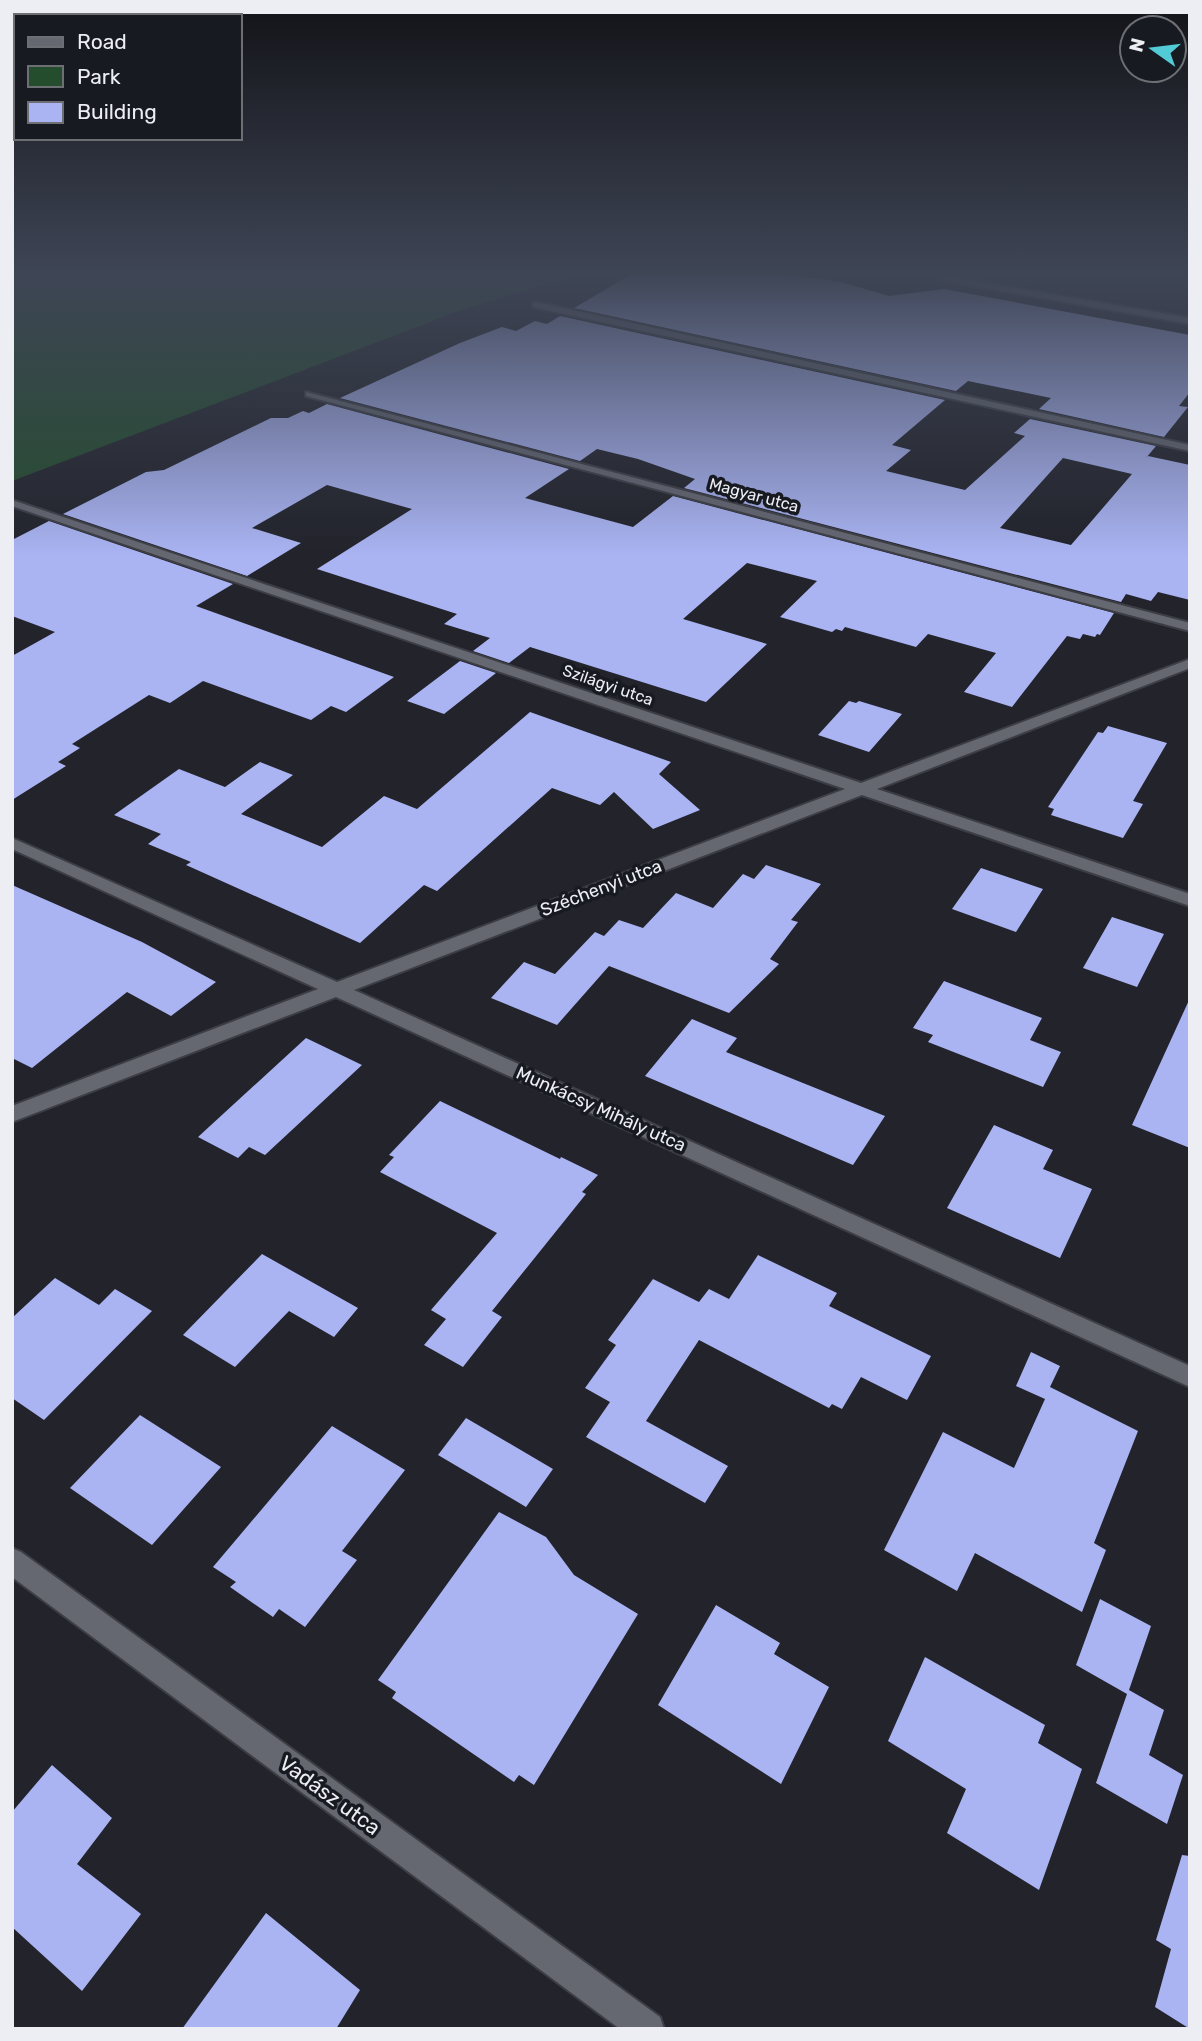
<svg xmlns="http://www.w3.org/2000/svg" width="1202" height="2041" viewBox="0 0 1202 2041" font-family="Rubik,sans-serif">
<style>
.green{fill:#244d2d}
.building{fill:#aab4f3;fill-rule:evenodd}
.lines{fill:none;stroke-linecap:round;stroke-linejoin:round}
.minor-casing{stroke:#3d3e45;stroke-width:4}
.minor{fill:#656771;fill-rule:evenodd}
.labels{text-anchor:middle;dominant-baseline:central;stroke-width:7;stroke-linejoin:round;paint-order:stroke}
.far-street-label{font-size:16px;fill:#edeef3;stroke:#181a21}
.street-label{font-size:18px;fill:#edeef3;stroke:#181a21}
.near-street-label{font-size:21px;fill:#edeef3;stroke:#181a21}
</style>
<rect width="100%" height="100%" fill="#22232b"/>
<!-- green -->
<path class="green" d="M12,271H539L564,279L464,309L12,481Z"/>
<!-- building -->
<path class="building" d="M637,271H761L841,282L889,296L944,289L1190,335V392L1179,406L1188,407L1164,437L1039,409L1051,398L968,381L956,391L574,308Z
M560,316L945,400L892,445L911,450L886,471L965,490L1025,436L1014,433L1030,419L1156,446L1146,458L1148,456L1190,465V600L1158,592L1151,601L1126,594L1121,602L684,488L695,479L638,459L597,449L580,461L340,398L460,343L502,327L516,331L535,321L547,324ZM1063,458L1132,474L1071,545L1000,528Z
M327,404L569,469L525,498L633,527L673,496L1114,613L1100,635L1097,634L1095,637L1083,634L1080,639L1067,636L1012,707L964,692L996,653L928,634L916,647L845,627L842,631L836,629L832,632L780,617L817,581L747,563L683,619L767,644L706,702L530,647L509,663L473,651L490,638L444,624L457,614L317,569L412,509L327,485L252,528L301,543L247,576L63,514L146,472L164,470L271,418H288L303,411L309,413Z
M49,521L233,584L196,606L394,677L346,712L331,706L311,720L203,681L170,703L149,695L72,744L80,748L58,762L66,766L12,800V656L55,632L12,616V540Z
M460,661L496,673L444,714L407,701Z
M849,701L856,703L859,701L902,714L869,752L818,735Z
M530,712L671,762L659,774L700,810L653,829L614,792L600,805L552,788L437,891L424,885L360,943L186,865L191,862L148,844L161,834L114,815L179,769L225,787L260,762L293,775L241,814L322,847L384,796L417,809Z
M1108,726L1167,743L1133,801L1143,804L1123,838L1051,815L1054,809L1048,807L1098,732L1103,733Z
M766,865L821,884L791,920L798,922L770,959L779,964L729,1013L609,966L557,1025L491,998L524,962L555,974L595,932L604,936L619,920L643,928L676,893L713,908L743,874L754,879Z
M981,868L1043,889L1016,932L952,909Z
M12,885L142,942L216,982L171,1016L127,992L32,1068L12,1058Z
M1112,917L1164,934L1137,987L1083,968Z
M944,981L1042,1018L1030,1040L1061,1052L1043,1087L928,1042L933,1035L913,1028Z
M1190,998V1148L1132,1125Z
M692,1019L737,1038L726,1052L885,1116L853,1165L645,1076Z
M306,1038L362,1065L265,1155L249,1147L238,1158L198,1137Z
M440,1101L560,1159L561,1157L598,1175L582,1192L586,1194L492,1311L502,1317L463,1367L424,1345L446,1319L431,1310L497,1233L380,1172L394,1157L389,1155Z
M994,1125L1053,1150L1043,1169L1092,1189L1060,1258L947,1208Z
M262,1254L358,1308L334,1337L289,1311L235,1367L183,1335Z
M758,1255L837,1293L829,1306L931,1356L907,1400L861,1377L842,1409L832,1404L829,1408L699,1340L646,1421L728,1466L705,1503L586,1437L610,1402L585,1388L616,1345L608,1340L653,1279L699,1302L709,1289L729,1299Z
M55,1278L99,1305L115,1289L152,1311L44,1420L12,1398V1318Z
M1031,1352L1060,1366L1050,1387L1138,1431L1094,1543L1106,1550L1082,1612L975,1553L957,1591L884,1550L943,1432L1014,1468L1045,1399L1016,1386Z
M140,1415L221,1467L152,1545L70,1488Z
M466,1418L553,1469L526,1507L438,1455Z
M332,1426L405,1470L342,1551L357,1560L305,1627L279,1609L273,1617L230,1587L236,1582L213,1567Z
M499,1512L546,1537L574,1575L638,1614L534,1785L519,1775L514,1782L392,1698L396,1692L378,1680Z
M1100,1599L1151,1626L1129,1690L1164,1710L1149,1755L1183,1775L1167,1824L1096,1783L1127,1694L1076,1665Z
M716,1605L780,1643L774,1654L829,1687L781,1784L658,1705Z
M925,1657L1045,1725L1038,1743L1082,1769L1039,1890L947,1833L966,1789L888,1741Z
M52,1765L112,1818L77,1864L141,1914L82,1991L12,1927V1812Z
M1182,1855L1190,1856V2029L1155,2007L1171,1949L1156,1940Z
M266,1913L360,1990L336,2029H182Z"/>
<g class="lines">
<defs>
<path id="minor" d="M947,276L1190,318V324L944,281V277Z
M536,302L1190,445V451L533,307V303Z
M306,392L1190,623V631L306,396Z
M12,500L861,783L1190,659V668L877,789L1190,894V906L862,795L354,990L1190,1366V1387L336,997L12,1122V1106L318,989L12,849V838L337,982L845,789L12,506Z
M12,1548L21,1552L660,2017L664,2029H620L12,1577Z"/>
</defs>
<!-- minor casing -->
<use href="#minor" class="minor-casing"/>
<!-- minor -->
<use href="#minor" class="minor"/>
</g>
<!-- sky -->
<linearGradient id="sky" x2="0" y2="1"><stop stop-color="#131318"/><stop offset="0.49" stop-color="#3e4555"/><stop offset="1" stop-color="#3e4555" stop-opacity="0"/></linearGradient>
<rect width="1202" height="557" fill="url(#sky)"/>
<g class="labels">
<!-- far-street labels -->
<g class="far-street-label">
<text transform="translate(754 495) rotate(15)">Magyar utca</text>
<text transform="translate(608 685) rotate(19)">Szilágyi utca</text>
</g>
<!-- street labels -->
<g class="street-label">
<text transform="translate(601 888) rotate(-21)">Széchenyi utca</text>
<text transform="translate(601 1109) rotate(24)">Munkácsy Mihály utca</text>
</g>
<!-- near-street labels -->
<g class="near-street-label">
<text transform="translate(330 1795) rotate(36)">Vadász utca</text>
</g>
</g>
<!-- border -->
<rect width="1202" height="2041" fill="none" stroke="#edeef3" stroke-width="28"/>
<!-- legend -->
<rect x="14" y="14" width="228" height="126" fill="#181a21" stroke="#6d6f75" stroke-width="2"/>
<rect x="28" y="37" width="35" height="10" fill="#656771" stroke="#6d6f75" stroke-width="2"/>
<text x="77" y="49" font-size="21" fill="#edeef3">Road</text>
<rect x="28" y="66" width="35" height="21" fill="#244d2d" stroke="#6d6f75" stroke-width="2"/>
<text x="77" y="84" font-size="21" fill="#edeef3">Park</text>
<rect x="28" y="102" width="35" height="21" fill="#aab4f3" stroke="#6d6f75" stroke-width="2"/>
<text x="77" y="119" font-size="21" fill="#edeef3">Building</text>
<!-- north arrow -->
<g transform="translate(1153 49) rotate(284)"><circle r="33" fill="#181a21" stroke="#6d6f75" stroke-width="2"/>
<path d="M0-5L12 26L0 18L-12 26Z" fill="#52cbd7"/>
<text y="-10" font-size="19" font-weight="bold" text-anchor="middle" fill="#edeef3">N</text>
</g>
</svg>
